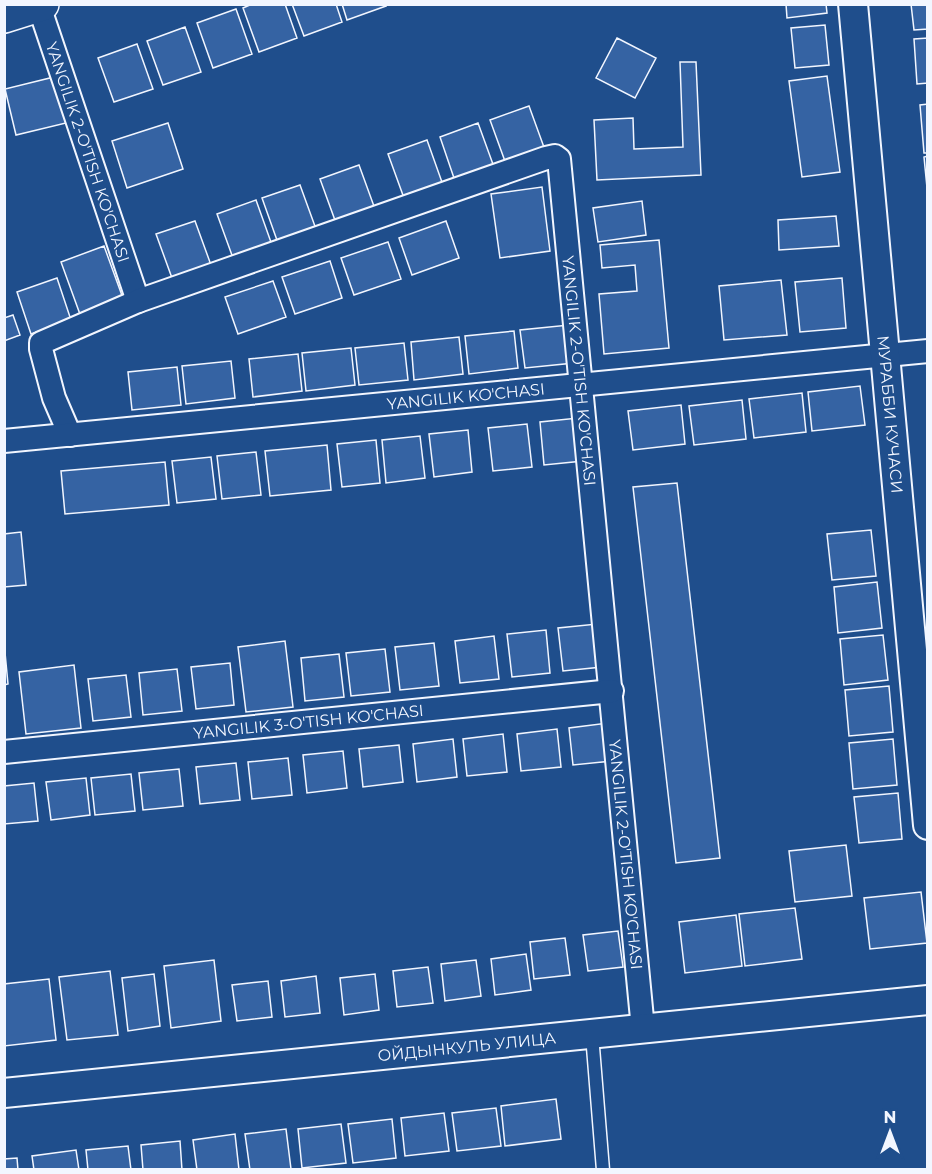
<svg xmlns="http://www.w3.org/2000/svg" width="932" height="1174" viewBox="0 0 932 1174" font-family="Montserrat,sans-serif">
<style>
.building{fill:#3563a3;stroke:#f2f6ff;stroke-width:1.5}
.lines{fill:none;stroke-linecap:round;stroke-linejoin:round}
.service-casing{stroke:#f2f6ff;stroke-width:15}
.minor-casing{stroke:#f2f6ff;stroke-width:26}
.tertiary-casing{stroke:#f2f6ff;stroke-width:32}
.secondary-casing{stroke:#f2f6ff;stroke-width:36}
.service{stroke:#1f4e8c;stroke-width:12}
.minor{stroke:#1f4e8c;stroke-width:22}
.tertiary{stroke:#1f4e8c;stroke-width:28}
.secondary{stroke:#1f4e8c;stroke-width:33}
.labels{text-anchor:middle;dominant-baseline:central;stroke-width:4.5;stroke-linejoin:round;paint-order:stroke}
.street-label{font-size:16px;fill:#f2f6ff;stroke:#1f4e8c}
</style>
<rect width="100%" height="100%" fill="#1f4e8c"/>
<!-- building -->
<path class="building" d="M252,4H285L297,38L259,52L243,8Z
M292,4H336L342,22L304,36Z
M342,4H385L386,6L347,20Z
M786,4H826L827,13L787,18Z
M911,4H928V29L914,30Z
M236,9L252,54L213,68L197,23Z
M825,25L829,65L795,68L791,28Z
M185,27L201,72L163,85L147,41Z
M617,38L656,58L635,98L596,78Z
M928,38V83L917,84L914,39Z
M137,44L153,89L114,102L98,58Z
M680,62H696L701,175L597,180L594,120L633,118L634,149L683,147Z
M827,76L840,172L802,177L789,81Z
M54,77L66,123L16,135L5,89Z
M928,104V153H924L920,105Z
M529,106L545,150L506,164L490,120Z
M168,123L183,169L127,188L112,141Z
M478,123L494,167L455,181L440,137Z
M427,140L443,185L404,198L388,154Z
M928,156V198L924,157Z
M359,165L375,209L336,223L320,179Z
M300,185L316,229L278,243L262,198Z
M542,187L550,251L500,258L491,194Z
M256,200L272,245L233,258L217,214Z
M642,201L646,235L598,242L593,208Z
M836,216L839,246L779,250L778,220Z
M195,221L211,265L172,278L156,234Z
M446,221L459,258L412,275L399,238Z
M659,240L669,348L604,354L599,294L637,291L635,265L602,268L600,245Z
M388,242L401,279L354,295L341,258Z
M104,246L124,301L81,317L61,262Z
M330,261L342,298L295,314L282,277Z
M57,278L71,320L31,334L17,292Z
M842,278L846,328L800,332L795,282Z
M781,280L787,335L724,340L719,286Z
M273,281L286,317L238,334L225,297Z
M13,315L20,335L4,341V318Z
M569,325L574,363L525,368L520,330Z
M514,331L518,368L469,374L465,336Z
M459,337L463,374L414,380L411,342Z
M404,343L408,380L359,385L355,348Z
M351,348L355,385L306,391L302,353Z
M298,354L302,391L253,397L249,359Z
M231,361L235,398L186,404L182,366Z
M177,367L181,405L132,410L128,372Z
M860,386L865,425L812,431L808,392Z
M802,393L806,432L754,438L749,399Z
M742,400L746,439L694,445L689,406Z
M681,405L685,444L633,450L628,411Z
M578,418L583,461L544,465L540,422Z
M527,424L532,467L493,471L488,428Z
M468,430L472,472L434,477L429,434Z
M420,436L425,478L386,483L382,440Z
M376,440L380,483L342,487L337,444Z
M327,445L331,490L270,496L265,451Z
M256,452L261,495L222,499L217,456Z
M211,457L216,499L177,503L172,461Z
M165,462L169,505L65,514L61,471Z
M677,483L720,858L676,863L633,487Z
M871,530L876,576L832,580L827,534Z
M21,532L26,585L4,587V534Z
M877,582L882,628L838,633L834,587Z
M597,624L602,667L563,671L558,628Z
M546,630L550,673L512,677L507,634Z
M883,635L888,680L844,685L840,639Z
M494,636L499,679L460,683L455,641Z
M285,641L293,707L246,712L238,647Z
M4,642L8,684L4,685Z
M434,643L439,686L400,690L395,647Z
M385,649L390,692L351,696L346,653Z
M339,654L344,697L305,701L301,658Z
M230,663L234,705L196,709L191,667Z
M74,665L81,728L26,734L19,672Z
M177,669L182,711L143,715L139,673Z
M126,675L131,717L93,721L88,679Z
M889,686L893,732L849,736L845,690Z
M608,723L612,761L573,765L569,728Z
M557,729L561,767L521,771L517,734Z
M503,734L507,772L467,776L463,739Z
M453,739L457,777L417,782L413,744Z
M893,739L897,785L853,789L849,743Z
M399,745L403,782L363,787L359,749Z
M343,751L347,788L307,793L303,755Z
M288,758L292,795L252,799L248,762Z
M236,763L240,800L200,804L196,767Z
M179,769L183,806L143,810L139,773Z
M131,774L135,811L95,815L91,778Z
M86,778L90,815L51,820L46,782Z
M34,783L38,821L4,824V786Z
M898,793L902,839L859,843L854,797Z
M846,845L852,896L795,902L789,851Z
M921,892L927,943L870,949L864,898Z
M795,908L802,959L745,966L739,914Z
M736,915L742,966L685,973L679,922Z
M618,931L623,967L588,971L583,935Z
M565,938L570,975L534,979L530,942Z
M526,954L531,990L495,995L491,959Z
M214,960L221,1021L171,1028L164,966Z
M476,960L481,996L445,1001L441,964Z
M428,967L433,1003L397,1007L393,971Z
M110,971L118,1035L67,1040L59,977Z
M154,974L160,1026L128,1031L122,978Z
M375,974L379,1010L344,1015L340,978Z
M316,976L320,1013L285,1017L281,981Z
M49,979L56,1040L4,1046V984Z
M268,981L272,1017L237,1021L232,985Z
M556,1099L561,1139L505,1146L501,1106Z
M496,1108L501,1146L457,1151L452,1113Z
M444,1113L449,1151L405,1156L401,1118Z
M392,1119L396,1158L353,1163L348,1124Z
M341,1124L346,1163L302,1168L298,1129Z
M286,1129L291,1169L250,1170L245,1134Z
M235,1134L239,1170H197L193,1140Z
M180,1141L182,1170H143L141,1145Z
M128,1146L131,1170H88L86,1150Z
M76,1150L79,1170H34L32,1156Z
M17,1158L18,1170H4V1159Z"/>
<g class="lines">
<defs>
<path id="service" d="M592,1035L603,1170"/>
<g id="minor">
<path id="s1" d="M39,6L138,301"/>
<path id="s2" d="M70,435L54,398L41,349V343L138,301L546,158L555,156L559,159L643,1029"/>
<path id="s3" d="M4,441L928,351"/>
<path id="s4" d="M4,752L612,691"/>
</g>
<g id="tertiary">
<path id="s5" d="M853,4L928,825"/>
<path id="s6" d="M4,1093L928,1000"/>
</g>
<path id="secondary" d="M4,16L42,4"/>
</defs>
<!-- service casing -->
<use href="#service" class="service-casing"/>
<!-- minor casing -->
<use href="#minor" class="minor-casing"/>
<!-- tertiary casing -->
<use href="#tertiary" class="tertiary-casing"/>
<!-- secondary casing -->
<use href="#secondary" class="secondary-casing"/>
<!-- service -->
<use href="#service" class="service"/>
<!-- minor -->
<use href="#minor" class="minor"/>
<!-- tertiary -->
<use href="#tertiary" class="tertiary"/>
<!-- secondary -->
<use href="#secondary" class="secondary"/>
</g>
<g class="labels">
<!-- street labels -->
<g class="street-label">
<text stroke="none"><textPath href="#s1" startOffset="154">YANGILIK 2-O'TISH KO'CHASI</textPath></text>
<text stroke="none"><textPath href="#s2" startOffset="862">YANGILIK 2-O'TISH KO'CHASI</textPath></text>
<text stroke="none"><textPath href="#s3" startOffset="464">YANGILIK KO'CHASI</textPath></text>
<text stroke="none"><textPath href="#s5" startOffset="412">МУРАББИ КУЧАСИ</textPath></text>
<text stroke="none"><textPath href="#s4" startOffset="306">YANGILIK 3-O'TISH KO'CHASI</textPath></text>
<text stroke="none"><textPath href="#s2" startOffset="1348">YANGILIK 2-O'TISH KO'CHASI</textPath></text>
<text stroke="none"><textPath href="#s6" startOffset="465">ОЙДЫНКУЛЬ УЛИЦА</textPath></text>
</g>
</g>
<!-- border -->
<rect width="932" height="1174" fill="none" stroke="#f2f6ff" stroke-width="12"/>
<!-- north arrow -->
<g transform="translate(890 1132)" stroke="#1f4e8c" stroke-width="4.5" paint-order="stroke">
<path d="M0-4.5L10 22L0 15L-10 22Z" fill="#f2f6ff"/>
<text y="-9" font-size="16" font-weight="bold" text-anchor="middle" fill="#f2f6ff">N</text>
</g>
</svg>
